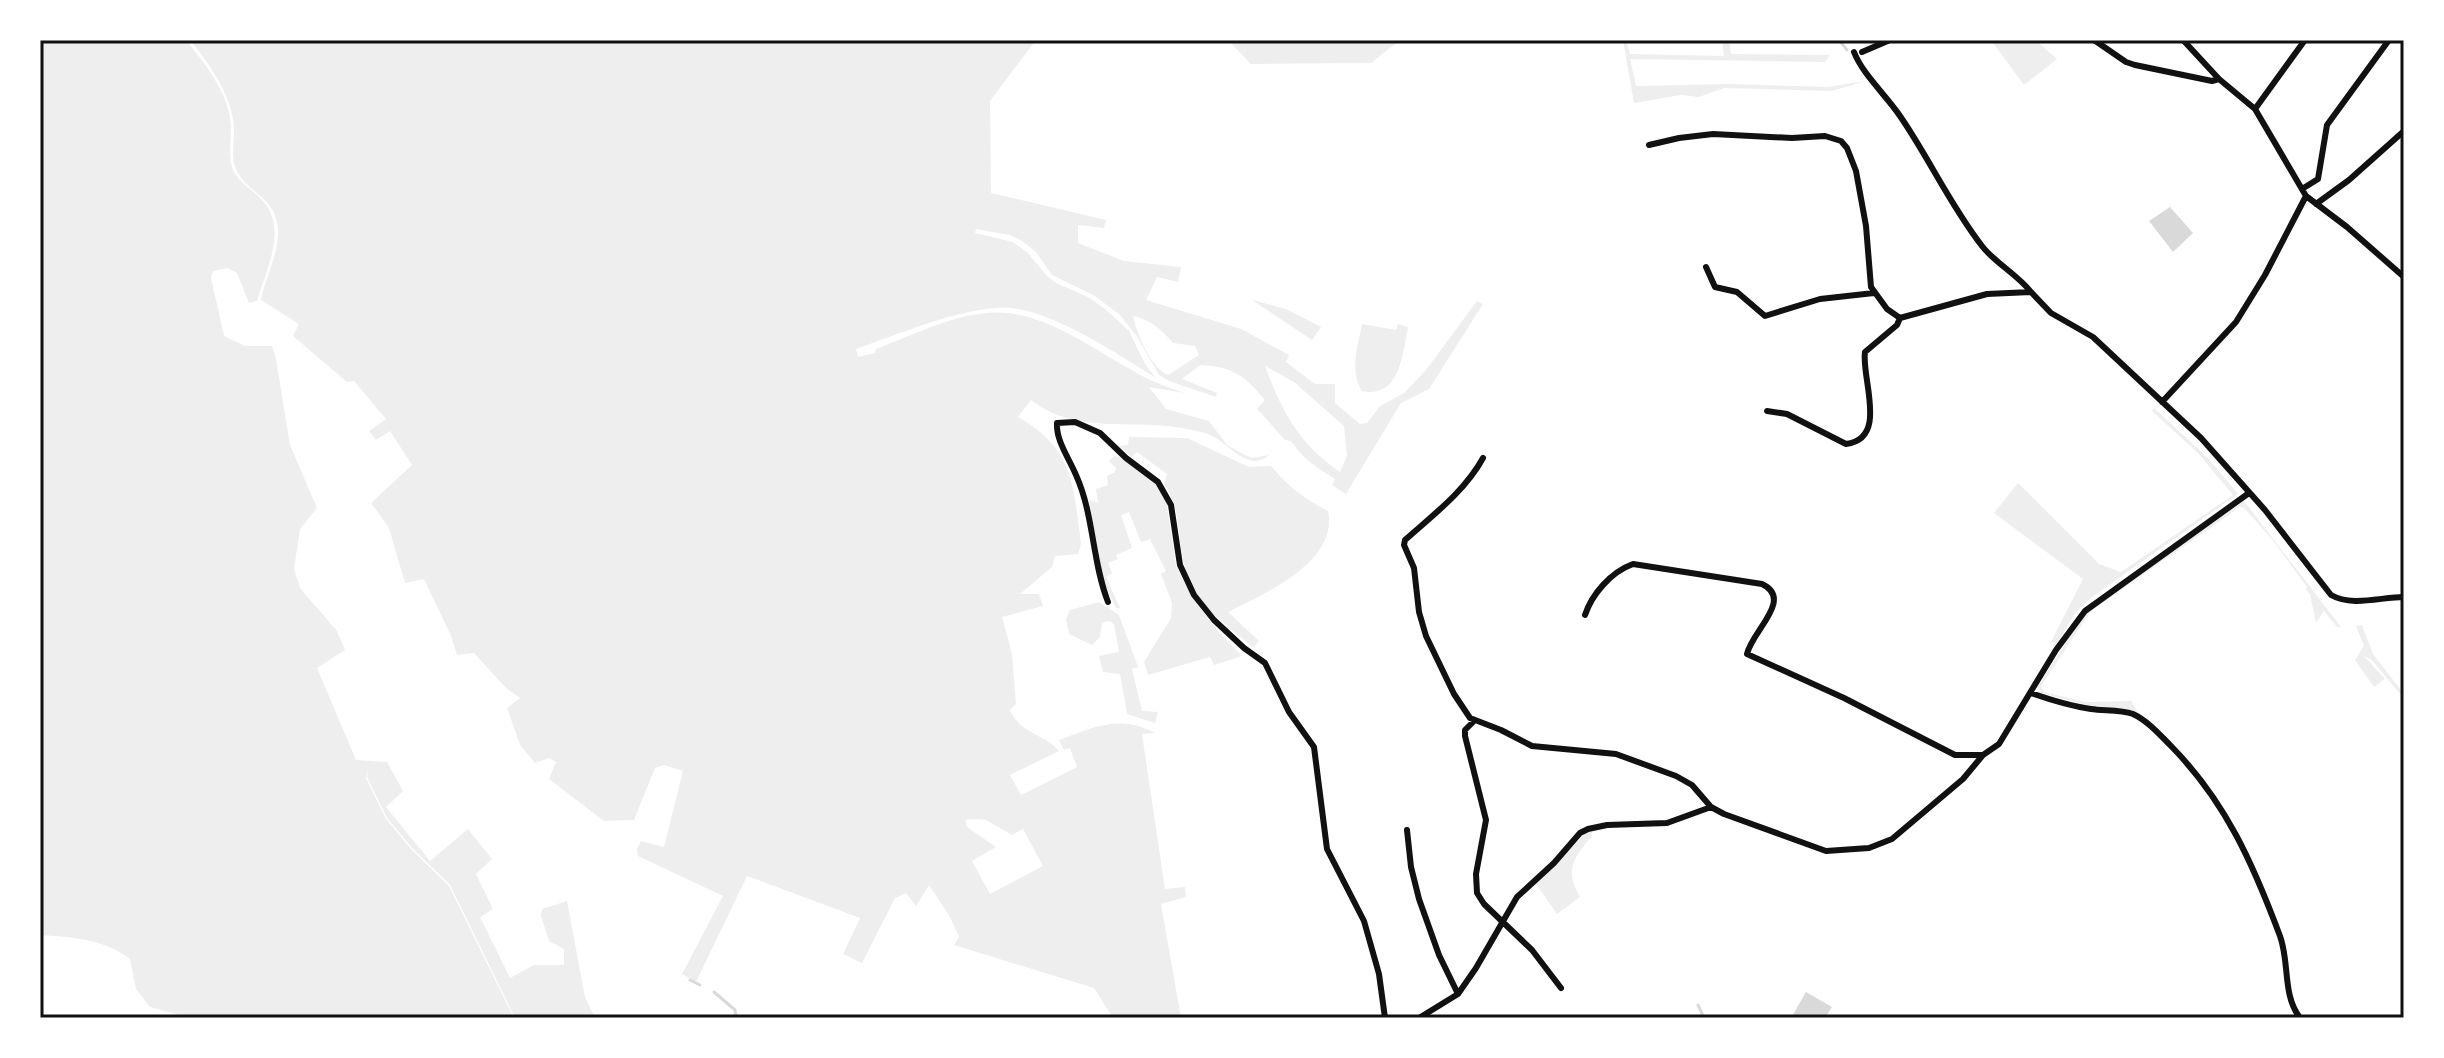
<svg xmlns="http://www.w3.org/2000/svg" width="2444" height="1058" viewBox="0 0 2444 1058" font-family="'Asap Condensed',sans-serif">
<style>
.green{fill:#eee;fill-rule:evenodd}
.water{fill:#d9d9d9}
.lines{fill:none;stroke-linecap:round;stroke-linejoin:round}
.stream{stroke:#d9d9d9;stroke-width:3}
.minor{stroke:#111;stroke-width:6}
.neatline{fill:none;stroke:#111;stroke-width:3}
</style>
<rect width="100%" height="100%" fill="#fff"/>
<!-- green -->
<path class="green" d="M40,40H186C205,64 230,94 231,127C231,141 228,157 233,170C239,183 254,190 263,201C288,230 266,270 257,301L249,303L237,273L227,268L213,271L211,278L224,336L245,346H272L276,359L290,445L317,508L300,529L294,569L300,588L337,631L345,650L317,668L356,760L387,762L403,791L386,807L430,861L468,829L492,859L476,874L493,909L480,917L510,978L534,965H564V949L549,941L541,916L542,909L567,901L585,997L595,1018H515L450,885L413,849L387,818L367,777L369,766L366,778L386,819L412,850L449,886L514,1018H190L150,1007L136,989L130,959C104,939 72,937 40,935Z
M190,40H1036L990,101L991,193L1106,220L1104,228L1078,225V243L1124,261L1181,267L1178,282L1157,277L1146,300L1241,329L1289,355L1286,362L1315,384H1335V403L1360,424L1367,423L1380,406L1404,393L1426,370L1477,301L1483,304L1429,389L1401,403L1346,494L1332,485L1335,479C1315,466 1305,461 1291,441L1285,440L1257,409L1265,400C1244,375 1233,367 1200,365L1182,379L1217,393L1216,397L1169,381L1159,375L1136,335L1120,315L1095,296L1052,275L1036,252L1022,241L1010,235L976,229L975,233L1013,242L1028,253L1047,276L1056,283L1088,297L1105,309L1129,331L1145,364L1156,378C1119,355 1054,312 1011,308C965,305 900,334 856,349L858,357L875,353L876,349C911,336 950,316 987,313C1048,307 1103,359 1155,382C1164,386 1174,389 1184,393L1149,387L1166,409L1209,421L1227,445L1241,453L1252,458L1269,455C1249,474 1228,442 1210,435C1205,433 1198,431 1192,430C1138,417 1078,437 1031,400L1018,417C1074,449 1073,484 1081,544L1078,554L1055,556L1052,567L1020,594H1039L1043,606L1002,617L1012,654L1016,704L1010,710C1021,735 1044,733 1059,751L1010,775L1021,795L1077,767L1070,748L1064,750L1059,740C1093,727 1121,714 1155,733L1142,734L1165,889L1185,887L1186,897L1161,904L1181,1018H1113L1094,988L954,945L959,937L949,915L929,885L916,906L906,893L895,898L862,963L843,954L860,918L747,876L696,982L682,974L723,896L638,856L637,849L641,841L664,847L683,771L664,765L655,768L634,820L604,821L549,779L556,762L549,758L535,763L520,745L507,708L520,698L505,687L474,653L457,655L451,636L424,579L405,583L389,528L371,503L412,465L390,431L376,440L369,431L386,419L354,381L347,382L293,336L299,324L261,300C266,274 282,249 277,222C272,196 245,191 236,169C230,156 235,141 234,127C232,95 209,64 190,40ZM1133,316C1150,319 1162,330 1173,343L1195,346L1199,355L1168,375C1151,368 1137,334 1133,316ZM1265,366L1294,382L1344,426L1347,456L1340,472C1299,444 1282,412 1265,366ZM975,819L986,820L1012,835L1023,829L1043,866L990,894L972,861L996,847L967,827L965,820Z
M1228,40H1400L1371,63L1251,64Z
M1623,40H1626L1630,54L1724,56L1722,40H1729L1731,54L1830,55L1825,62L1630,59L1636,86L1730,84L1828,87L1866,81L1831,91L1724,88L1699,97L1681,95L1634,103Z
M1991,40H2035L2057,59L2024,85Z
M1252,300L1286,309L1321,327L1312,340Z
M1362,324L1396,330L1398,324L1408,327C1403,353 1400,399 1362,391C1349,370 1358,346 1362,324Z
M2154,408L2208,458L2238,494L2092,597L2075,613L2057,644L2051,642L2083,579L1994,513L2018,483L2099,564L2121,572L2233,495L2198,453L2152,411Z
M1129,437L1187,438L1249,467L1271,466C1288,486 1304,499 1328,511C1339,562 1264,594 1228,612L1259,641L1253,647C1226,625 1194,604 1185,568C1177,539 1182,509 1164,484L1167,474L1137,452L1131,457L1119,446L1128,445Z
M1114,456L1120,457L1158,486L1166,500L1176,565C1191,600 1215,630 1242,656L1214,665L1210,657L1148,675L1144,662L1171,618L1172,603L1161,574L1166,571L1150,539L1141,542L1129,512L1121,515L1132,548L1116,555L1118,559L1108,563L1112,573L1106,577L1120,608H1116L1104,584L1089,500L1098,503L1096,489L1108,485L1107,476L1115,472L1116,468L1109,461Z
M2244,501L2341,627H2337L2324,611L2316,623L2310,594L2306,590L2307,587L2272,539L2244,508L2240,507L2091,611L2041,686L2044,692L2085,702L2131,701L2140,716L2131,710L2086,705L2041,693L2038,687L2083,614Z
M1099,602L1119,615L1138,667L1132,669L1142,711L1158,712L1155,723L1127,714L1120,674L1103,672L1099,656L1119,652L1114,624L1109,621L1102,623L1100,637L1092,645L1069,634L1066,619L1070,610Z
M2362,625L2373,654L2404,694V699L2372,660L2364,656L2385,679L2374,687L2355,660L2364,646L2356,626Z
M1587,832H1592C1590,843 1593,834 1586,843C1570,863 1567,875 1580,897L1557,914L1536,884Z"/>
<!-- water -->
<path class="water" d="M2170,207L2193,233L2173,252L2149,221Z
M1806,992L1832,1007L1825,1018H1791Z"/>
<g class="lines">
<!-- stream -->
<path class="stream" d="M1839,40L1847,50
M690,980L700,985
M714,992L735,1010L736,1018
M1698,1005L1704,1018"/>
<!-- minor -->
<path class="minor" d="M2094,40L2126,62L2135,65L2212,81L2219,79
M2183,40L2219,79L2255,109L2306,196L2347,227L2404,277
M1854,52C1863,75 1886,95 1900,116C1929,158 1950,205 1982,246C1995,263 2017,274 2031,292
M1862,52L1890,40
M2255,109L2305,40
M1649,145L1679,138L1713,134L1792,138L1825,136L1841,141L1847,148L1856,171L1866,226L1871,287L1887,309L1900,318
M2302,189L2318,179L2327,125L2389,40
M2316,204L2349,180L2404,131
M1706,267L1715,287L1737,292L1765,316L1820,299L1874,293
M2162,402L2236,322L2265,275L2306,196
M1767,411L1787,414L1846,444C1889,439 1861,378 1865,352L1897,325L1900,318L1987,294L2031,292L2051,313L2093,337L2201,438L2265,510L2331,595C2352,607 2381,597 2404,597
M1483,458C1465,491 1433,515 1405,540L1404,545L1414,568L1419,612L1426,636L1454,694L1470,718L1501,730L1532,746L1616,754L1676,776L1692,785L1711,807L1724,814L1826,851L1869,848L1892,839L1963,779L1983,755L1999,744L2056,650L2085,611L2249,493
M1108,602C1092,561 1094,515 1076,475C1069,458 1056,441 1057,423L1075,422L1100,433L1126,458L1158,482L1171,505L1180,565L1194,595L1214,620L1244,648L1265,663L1289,712L1314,747L1327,849L1364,921L1379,974L1385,1018
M1585,615C1592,594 1611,572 1633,564L1762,584C1794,599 1752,631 1747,654L1844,698L1955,755H1983
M2031,693C2051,700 2070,706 2091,709C2104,711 2120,709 2133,714C2148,721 2160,735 2171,746C2226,802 2253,864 2280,936C2290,964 2282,994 2300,1018
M1474,721L1465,730V736L1486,820L1476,874L1477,893L1484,904L1532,950L1561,988
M1407,830L1411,867L1419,899L1439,955L1458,994
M1419,1018L1458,994L1476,968L1517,897L1554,863L1580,833L1588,829L1607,825L1667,823L1711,807"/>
</g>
<!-- border -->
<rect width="2444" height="1058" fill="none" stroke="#ffffff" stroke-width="84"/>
<rect x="42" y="42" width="2360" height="974" class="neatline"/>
</svg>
